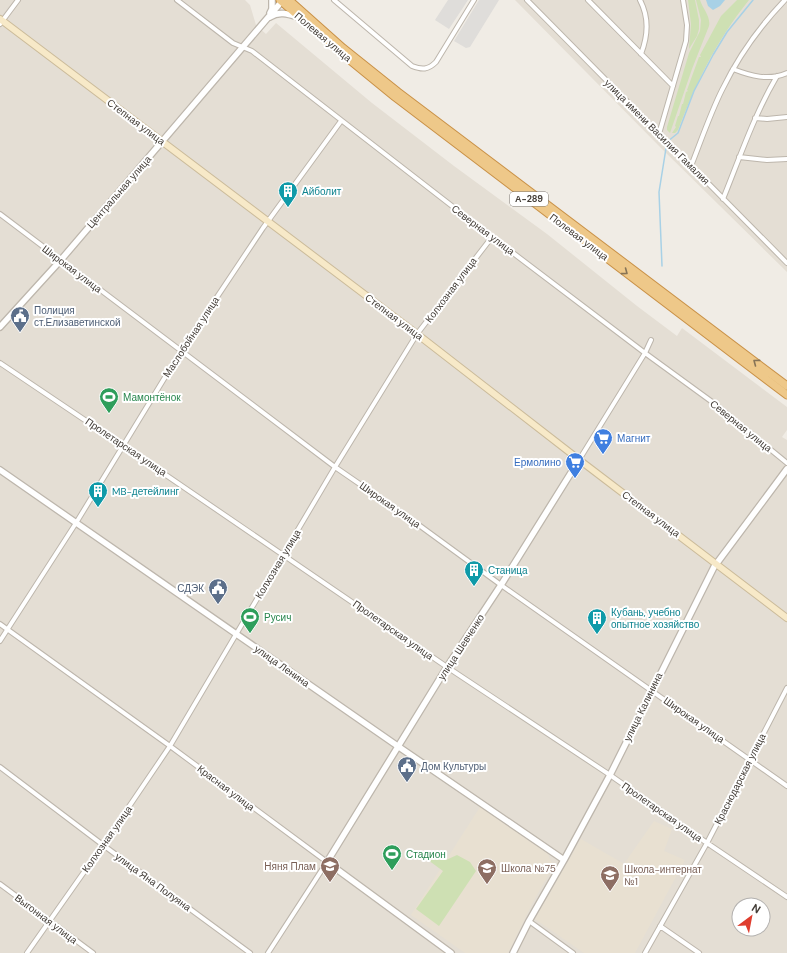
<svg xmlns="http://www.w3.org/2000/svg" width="787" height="953" viewBox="0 0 787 953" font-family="'DM Sans',sans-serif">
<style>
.residential{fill:#e4ded4;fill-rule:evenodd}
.education{fill:#e8e0d1}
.green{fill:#cee0b3}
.parking{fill:#dfddda}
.water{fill:#a8d1e6}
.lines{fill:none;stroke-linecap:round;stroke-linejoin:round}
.stream{stroke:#a8d1e6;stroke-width:1.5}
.minor-casing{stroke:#bdb6ac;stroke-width:6}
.tertiary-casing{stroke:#bdb6ac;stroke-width:8}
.secondary-casing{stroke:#cbbb9a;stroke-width:8}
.trunk-casing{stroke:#c99147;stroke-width:9}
.minor{stroke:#fff;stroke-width:4}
.tertiary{stroke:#fff;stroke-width:5.5}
.secondary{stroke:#f7e9c8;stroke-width:6}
.trunk{stroke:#eec889;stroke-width:7}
.oneway{stroke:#877457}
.labels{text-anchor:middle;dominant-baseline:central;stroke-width:4;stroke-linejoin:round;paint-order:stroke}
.shield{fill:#fff;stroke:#7b7672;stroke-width:1}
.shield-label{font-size:9px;font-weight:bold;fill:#423c36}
.street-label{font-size:10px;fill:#423c36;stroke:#fff}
.culture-label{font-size:10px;fill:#0d838f;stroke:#fff;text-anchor:start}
.service-label{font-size:10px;fill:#4e5e75;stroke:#fff;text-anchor:start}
.leisure-label{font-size:10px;fill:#27864d;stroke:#fff;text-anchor:start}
.shop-label{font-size:10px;fill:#366cbe;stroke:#fff;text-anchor:start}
.education-label{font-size:10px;fill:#785e54;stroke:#fff;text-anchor:start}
</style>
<rect width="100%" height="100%" fill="#f0ece5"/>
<!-- residential -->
<path class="residential" d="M0,0H245L250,5L256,25L266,34L276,23L372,103L454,166L547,234L637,306L677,336L682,328L787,407V430L782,437L787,440V953H0ZM739,905H763V929H739Z
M515,0H787V272L661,148Z"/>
<!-- education -->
<path class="education" d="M480,807L548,854L553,867L533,902L508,953H465L411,915Z
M654,821L672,829L664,851L685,860L635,953H584L535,919L581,839L624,864Z"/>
<!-- green -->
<path class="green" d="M688,0H695L699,20V29L697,36L689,49L691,24Z
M696,0H700C703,9 711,17 709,26L692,69L670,133L667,130V127L689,53L700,31L701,20Z
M737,0H749C716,41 697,81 678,130L675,133H672L676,127L675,126L678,116H679L682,104H683L686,92L688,91L687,90L699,57H701L700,55L721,16Z
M435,854L446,860L457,855L470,862L476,871L439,926L416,909L443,871L428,860Z"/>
<!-- parking -->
<path class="parking" d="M448,0H468L449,29L435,20Z
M479,0H499L470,47L466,48L454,41Z"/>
<!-- water -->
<path class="water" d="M706,0H725L720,6L713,10L708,6Z"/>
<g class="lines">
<!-- stream -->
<path class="stream" d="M662,266L659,192L667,142L678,133L694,91L713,55L727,32L753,0"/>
<defs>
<path id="minor" d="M177,0L233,43L252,51L492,237L645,353L715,404L787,463
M334,0L412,66C422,70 428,70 436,62L474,0
M527,0L787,263
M588,0L673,86
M640,0C649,17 648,36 641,54
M0,24L18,0
M733,69C751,76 768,81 787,73
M755,118L767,119L787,117
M659,134L686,41L687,25L683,0
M739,157L767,160L787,159
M691,166C701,141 710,114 722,90C738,57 760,26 785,0
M723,199C740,157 754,115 777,76
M0,214L335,467L412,520L501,585L787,786
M0,363L122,445L447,667L610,775L707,843L787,897
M579,460L645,353L651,340
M0,624L170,746L327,862L268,953
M0,641L76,523L181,351L263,228L341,121
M0,767L103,845L250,953
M0,884L93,953
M529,921L573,953
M660,926L699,953
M27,953L103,845L170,746L335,467L417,334L492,237
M645,953L707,843L787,688"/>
<path id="tertiary" d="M270,13L272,9V0
M270,17C279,11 288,14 298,17
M0,327L60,261L283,0
M0,470L399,747L564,860
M451,953L327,862L447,667L501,585L579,460
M513,953L529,921L564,860L610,775L714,567L787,469"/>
<path id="secondary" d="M0,19L417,334L586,465L787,618"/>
<path id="trunk" d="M280,0L340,52L395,97L787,395
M289,0L343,48L398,92L787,386"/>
</defs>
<!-- minor casing -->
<use href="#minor" class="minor-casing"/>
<!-- tertiary casing -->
<use href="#tertiary" class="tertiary-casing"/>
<!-- secondary casing -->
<use href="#secondary" class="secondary-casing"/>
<!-- trunk casing -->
<use href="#trunk" class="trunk-casing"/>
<!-- minor -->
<use href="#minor" class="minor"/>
<!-- tertiary -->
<use href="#tertiary" class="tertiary"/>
<!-- secondary -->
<use href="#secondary" class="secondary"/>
<!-- trunk -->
<use href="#trunk" class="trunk"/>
</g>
<!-- one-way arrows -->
<defs><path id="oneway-chevron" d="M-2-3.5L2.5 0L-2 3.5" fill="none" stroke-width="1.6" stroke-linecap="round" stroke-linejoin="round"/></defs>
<g class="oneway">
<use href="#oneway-chevron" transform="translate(625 272) rotate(37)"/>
<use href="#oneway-chevron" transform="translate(756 362) rotate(-143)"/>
</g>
<!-- icons -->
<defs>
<symbol id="building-pin" viewBox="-11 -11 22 30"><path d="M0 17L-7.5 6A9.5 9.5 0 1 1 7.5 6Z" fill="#0f9aa8" stroke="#fff"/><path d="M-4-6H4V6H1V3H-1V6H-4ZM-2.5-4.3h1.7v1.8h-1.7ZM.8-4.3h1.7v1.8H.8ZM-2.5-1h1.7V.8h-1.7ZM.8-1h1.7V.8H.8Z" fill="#fff"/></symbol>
<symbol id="civic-pin" viewBox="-11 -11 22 30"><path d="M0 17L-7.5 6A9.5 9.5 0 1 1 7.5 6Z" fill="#5c6f8a" stroke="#fff"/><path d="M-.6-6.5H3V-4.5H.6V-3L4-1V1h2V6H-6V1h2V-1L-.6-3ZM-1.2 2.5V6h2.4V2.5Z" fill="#fff"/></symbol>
<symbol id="stadium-pin" viewBox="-11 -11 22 30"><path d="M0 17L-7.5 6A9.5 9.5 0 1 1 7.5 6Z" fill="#2e9e5b" stroke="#fff"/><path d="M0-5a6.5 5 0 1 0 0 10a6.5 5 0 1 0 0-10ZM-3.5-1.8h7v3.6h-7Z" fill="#fff"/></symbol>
<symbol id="supermarket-pin" viewBox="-11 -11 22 30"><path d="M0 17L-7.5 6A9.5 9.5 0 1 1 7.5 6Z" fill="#3f7fe0" stroke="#fff"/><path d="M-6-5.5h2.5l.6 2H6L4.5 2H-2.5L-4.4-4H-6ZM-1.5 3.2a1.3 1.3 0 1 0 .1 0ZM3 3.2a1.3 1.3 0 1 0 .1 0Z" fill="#fff"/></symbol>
<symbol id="school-pin" viewBox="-11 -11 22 30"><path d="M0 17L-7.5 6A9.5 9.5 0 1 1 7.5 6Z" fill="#8d6e63" stroke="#fff"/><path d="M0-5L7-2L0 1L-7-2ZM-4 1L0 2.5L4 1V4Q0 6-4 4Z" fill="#fff"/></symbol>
</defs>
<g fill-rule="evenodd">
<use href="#building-pin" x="277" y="180" width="22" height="30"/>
<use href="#civic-pin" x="9" y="305" width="22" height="30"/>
<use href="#stadium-pin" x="98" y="386" width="22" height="30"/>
<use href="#supermarket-pin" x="592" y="427" width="22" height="30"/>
<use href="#supermarket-pin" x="564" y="451" width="22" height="30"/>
<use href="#building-pin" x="87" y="480" width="22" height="30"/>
<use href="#building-pin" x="463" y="559" width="22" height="30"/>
<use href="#civic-pin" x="207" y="577" width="22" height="30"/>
<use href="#stadium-pin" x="239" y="606" width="22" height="30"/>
<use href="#building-pin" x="586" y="607" width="22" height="30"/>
<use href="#civic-pin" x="396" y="755" width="22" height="30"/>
<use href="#stadium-pin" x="381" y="843" width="22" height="30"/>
<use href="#school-pin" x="319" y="855" width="22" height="30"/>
<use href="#school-pin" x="476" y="857" width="22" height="30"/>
<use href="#school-pin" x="599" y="864" width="22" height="30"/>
</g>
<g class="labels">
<!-- shield labels -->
<rect class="shield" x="510" y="192" width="38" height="14" rx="3"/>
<g class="shield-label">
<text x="529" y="199">А-289</text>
</g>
<!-- street labels -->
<g class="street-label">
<text transform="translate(323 37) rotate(40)">Полевая улица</text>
<text transform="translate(136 122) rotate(37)">Степная улица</text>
<text transform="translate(657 132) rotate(45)">улица имени Василия Гамалия</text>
<text transform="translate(119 192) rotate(-49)">Центральная улица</text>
<text transform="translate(483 230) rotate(37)">Северная улица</text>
<text transform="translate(579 237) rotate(37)">Полевая улица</text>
<text transform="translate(72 269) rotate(37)">Широкая улица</text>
<text transform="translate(451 290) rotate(-53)">Колхозная улица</text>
<text transform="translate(394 317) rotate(37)">Степная улица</text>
<text transform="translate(191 337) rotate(-57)">Маслобойная улица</text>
<text transform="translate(741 426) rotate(39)">Северная улица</text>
<text transform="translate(126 447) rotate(34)">Пролетарская улица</text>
<text transform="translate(390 505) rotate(35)">Широкая улица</text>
<text transform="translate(651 514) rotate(37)">Степная улица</text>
<text transform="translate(278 564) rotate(-59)">Колхозная улица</text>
<text transform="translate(393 630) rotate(35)">Пролетарская улица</text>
<text transform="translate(461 647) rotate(-57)">улица Шевченко</text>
<text transform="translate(282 666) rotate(35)">улица Ленина</text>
<text transform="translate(643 707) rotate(-64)">улица Калинина</text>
<text transform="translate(694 720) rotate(35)">Широкая улица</text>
<text transform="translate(740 779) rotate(-63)">Краснодарская улица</text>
<text transform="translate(226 788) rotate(37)">Красная улица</text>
<text transform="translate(662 812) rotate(35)">Пролетарская улица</text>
<text transform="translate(107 839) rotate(-55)">Колхозная улица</text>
<text transform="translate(153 882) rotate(36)">улица Яна Полуяна</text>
<text transform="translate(46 919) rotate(37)">Выгонная улица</text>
</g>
<!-- culture labels -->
<g class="culture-label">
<text x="302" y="191">Айболит</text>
<text x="112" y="491">MB-детейлинг</text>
<text x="488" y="570">Станица</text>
<text x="611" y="612">Кубань, учебно<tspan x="611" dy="12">опытное хозяйство</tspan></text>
</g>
<!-- service labels -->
<g class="service-label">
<text x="34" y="310">Полиция<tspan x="34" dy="12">ст.Елизаветинской</tspan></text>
<text x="204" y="588" text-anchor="end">СДЭК</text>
<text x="421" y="766">Дом Культуры</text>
</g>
<!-- leisure labels -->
<g class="leisure-label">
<text x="123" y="397">Мамонтёнок</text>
<text x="264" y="617">Русич</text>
<text x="406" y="854">Стадион</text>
</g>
<!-- shop labels -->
<g class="shop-label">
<text x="617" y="438">Магнит</text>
<text x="561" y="462" text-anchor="end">Ермолино</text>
</g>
<!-- education labels -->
<g class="education-label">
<text x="316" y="866" text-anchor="end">Няня Плам</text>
<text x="501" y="868">Школа №75</text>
<text x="624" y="869">Школа-интернат<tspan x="624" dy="12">№1</tspan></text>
</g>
</g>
<!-- north arrow -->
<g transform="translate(751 917) rotate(32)"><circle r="19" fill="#ffffff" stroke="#b3b1af"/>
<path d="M0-3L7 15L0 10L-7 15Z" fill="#df3d2e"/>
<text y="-6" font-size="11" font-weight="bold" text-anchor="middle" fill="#423c36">N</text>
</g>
</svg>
